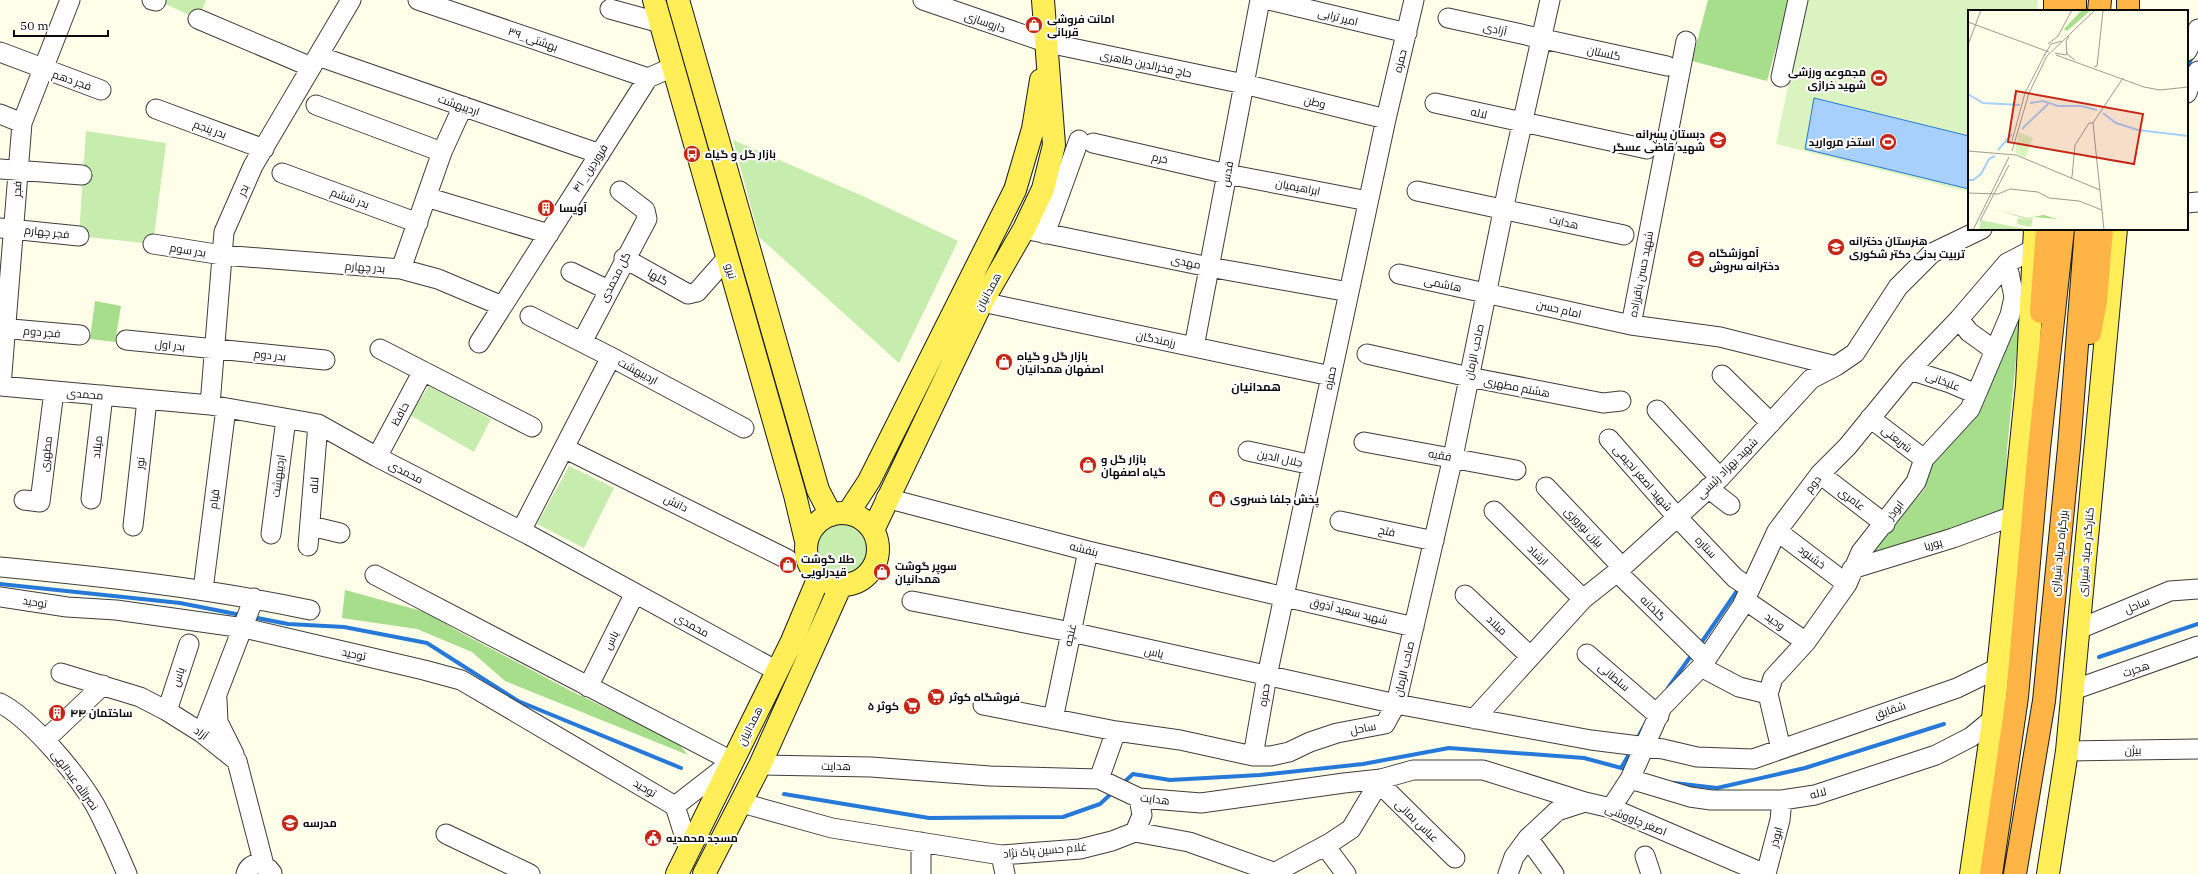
<svg xmlns="http://www.w3.org/2000/svg" width="2198" height="874" viewBox="0 0 2198 874" font-family="'IBM Plex Serif',Cairo,serif">
<style>
.green{fill:#c6ecae}
.forest{fill:#a6de8c}
.pitch{fill:#dbf3c1}
.water{fill:#a7d0fc;stroke:#2779d9}
.lines{fill:none;stroke-linecap:round;stroke-linejoin:round}
.stream{stroke:#2779d9;stroke-width:4}
.minor-casing{stroke:#3d3d3d;stroke-width:21}
.major-casing{stroke:#1b1b1b;stroke-width:24}
.highway-casing{stroke:#1b1b1b;stroke-width:24}
.minor{stroke:#fff;stroke-width:19}
.major{stroke:#ffee58;stroke-width:22}
.highway{stroke:#ffb446;stroke-width:22}
.labels{text-anchor:middle;dominant-baseline:central;stroke-width:4;stroke-linejoin:round;paint-order:stroke}
.street-label{font-size:11px;fill:#0a0a0a;stroke:#fff}
.poi-label{font-size:11px;font-weight:bold;fill:#0a0a0a;stroke:#fff;text-anchor:start}
.neighbourhood-label{font-size:12px;font-weight:bold;fill:#0a0a0a;stroke:#fff}
.inset-river{fill:none;stroke:#a7d0fc;stroke-width:2}
.inset-road{fill:none;stroke:#9d9c8f;stroke-width:1}
.view{fill:#c52717;fill-opacity:0.15;stroke:#c52717;stroke-width:2}
.inset-edge{fill:none;stroke:#0a0a0a;stroke-width:2}
</style>
<rect width="100%" height="100%" fill="#fffee8"/>
<!-- green -->
<path class="green" d="M157,0H206L198,19Z
M86,131L166,143L153,244L79,236Z
M733,140L865,197L958,241L899,363L759,237Z
M429,386L491,419L474,452L410,415Z
M569,466L614,488L584,548L537,524Z
M817 547a26 26 0 1 1 52 0a26 26 0 1 1-52 0Z"/>
<!-- forest -->
<path class="forest" d="M1708,0H1789L1767,81L1692,61Z
M2022,300L2007,449L2005,512L1865,560L1871,550L1925,489L1929,465L1964,429L1985,401Z
M95,301L121,306L115,342L90,339Z
M345,590L429,613L454,629L571,691L677,742L688,755L505,681L472,652L417,629L342,618Z"/>
<!-- pitch -->
<path class="pitch" d="M1806,0H2038L2037,11H1969V192L1776,144Z"/>
<!-- water -->
<path class="water" d="M1814,98L1969,136V189L1805,149Z"/>
<g class="lines">
<!-- stream -->
<path class="stream" d="M2187,68L2193,55
M0,584L180,603L241,615
M252,617L288,624L344,627L427,643L518,701L681,768
M1699,646L1739,588
M2099,657L2198,624
M1668,688L1693,653
M1636,741L1643,728
M1621,768L1631,751
M1674,783L1717,788L1805,768L1944,724
M1122,784L1133,774L1170,780L1260,775L1363,764L1449,748L1584,758L1629,770
M784,794L929,818L1063,817L1100,804L1113,792"/>
<defs>
<path id="minor" d="M152,0L156,1
M418,0L648,78
M923,0L1048,43L1244,84L1386,119
M1269,0L1407,33
M610,9L661,23
M1448,18L1667,66
M198,19L311,67
M2187,51L2198,29
M0,52L101,90
M318,56L600,154
M1781,77L1798,0
M2187,93L2191,81L2198,71
M1435,103L1647,149
M316,105L442,152
M156,109L264,149
M0,114L22,123
M1093,143L1227,174L1368,201
M0,169L82,175
M282,173L418,223
M1417,191L1624,235
M426,197L549,234
M2187,203L2198,202
M0,228L79,236
M1024,229L1209,267L1349,292
M1045,234L1079,140
M153,244L222,255L401,269L438,279L502,306
M624,258L688,294L697,292L727,258
M401,269L442,152L463,106
M571,272L608,290
M1399,274L1631,325L1720,337L1836,366
M982,302L1331,376
M530,316L611,357L744,428
M1959,319L1969,332L1994,350
M1631,325L1686,41
M0,328L80,335
M126,340L325,360
M582,342L647,219L645,210L620,191
M479,343L648,78L673,67
M1194,347L1260,0
M380,349L532,427
M1367,354L1469,377L1603,403L1621,401
M1910,370L1950,383L1976,394
M1722,375L1771,423
M0,386L210,405L318,424L377,457L529,535L777,671
M1,386L22,123L70,0
M210,405L224,232L253,166L351,0
M1657,410L1720,478
M1870,418L1924,459
M1609,439L1677,517L1735,578L1750,588
M1364,442L1516,470
M564,448L787,559
M1248,451L1312,465
M377,457L423,371
M1820,474L1885,524
M1546,487L1622,567
M1708,488L1730,505
M886,498L1088,551L1414,627
M91,499L103,395
M24,500L40,502L54,391
M1494,511L1583,599
M1340,521L1434,541
M133,526L147,400
M311,526L340,533
M521,531L611,357
M1777,531L1847,584
M271,534L286,419
M308,546L318,424
M0,567C105,577 207,588 310,610
M1852,569L1953,538L2013,516
M1617,572L1706,659
M375,575L722,756
M203,590L226,408
M1465,595L1530,656
M0,597L67,607L116,610L244,628L424,670L461,680L675,806L689,850
M1745,600L1806,642
M912,601L1071,632L1396,704L1453,457L1509,182L1550,0
M2079,629L2170,591L2198,589
M1587,654L1659,716
M1701,667L1739,687L1768,694
M61,673L140,697L167,711L202,733L237,761L264,865
M588,687L635,593
M2073,690L2198,646
M217,699L218,722L234,754
M0,703C31,719 77,774 95,805C107,827 117,851 127,874
M983,705L1116,731L1180,740L1253,756H1271L1289,752L1310,742L1337,733L1385,724L1396,704L1591,740L1663,749L1697,757L1753,759L1957,688L1998,668
M167,711L189,644
M1053,719L1088,551
M1474,719L1583,599L1617,572L1720,478L1811,379L1836,366L1855,353L1898,287L1932,253L1982,229
M202,733L254,598
M45,740L103,685
M1781,749L1768,694L1773,678L1806,642L1847,584L1861,552L1916,482L1924,459L1970,409L2010,315L2014,297L2007,263
M2067,751L2198,749
M1253,756L1267,676L1386,119L1414,0
M760,765L871,767L990,776L1099,779L1139,798L1201,803L1344,783L1381,779L1413,770H1483L1585,802
M1099,779L1116,731
M1630,779L1690,797L1711,800H1782L1815,795L1936,755L1971,737L1993,719
M1379,783L1455,858
M742,803L832,828L1001,855L1080,849L1112,841L1135,832L1189,842L1273,872
M675,806L733,761
M1611,808L1630,779L1662,707L1701,667L1742,606L1777,531L1820,474L1847,447L1910,370L1959,319L2007,263L2034,249
M1135,832L1142,815L1139,798
M446,834L530,874
M1528,838L1554,874
M921,842V874
M1325,846L1346,874
M1001,855L1005,874
M1645,856L1651,874
M246,874C250,860 265,862 272,873
M1272,874L1330,843L1351,829L1381,779
M1508,874L1514,857L1528,838L1557,811L1585,802L1611,808L1765,874
M1766,874L1780,820L1782,800"/>
<path id="major" d="M654,0L795,495L806,541
M678,0L818,490L831,515
M848,513L869,481L1015,190L1033,129L1041,80
M806 549a36 36 0 1 1 72 0a36 36 0 1 1-72 0Z
M873,530L982,302L1024,229L1043,189L1054,145L1043,0
M677,874L792,641L819,577
M704,874L760,765L841,585
M1971,874L1992,728L2027,385L2035,229
M2048,874L2067,751L2116,229"/>
<path id="highway" d="M2055,0V11
M2075,11V0
M2099,11L2100,0
M2128,11V0
M2041,312L2047,229
M2090,333L2096,301L2102,229
M1991,874L2017,697L2039,449L2063,229
M2015,874L2044,701L2069,448L2086,229"/>
</defs>
<!-- minor casing -->
<use href="#minor" class="minor-casing"/>
<!-- major casing -->
<use href="#major" class="major-casing"/>
<!-- highway casing -->
<use href="#highway" class="highway-casing"/>
<!-- minor -->
<use href="#minor" class="minor"/>
<!-- major -->
<use href="#major" class="major"/>
<!-- highway -->
<use href="#highway" class="highway"/>
</g>
<!-- icons -->
<defs>
<symbol id="shop-disc" viewBox="-11 -11 22 22"><circle r="9.5" fill="#c52717" stroke="#fff"/><path d="M-5-2.5h2.3a2.7 3.5 0 0 1 5.4 0H5L5.5 6h-11ZM-1.5-2.5h3a1.5 2.3 0 0 0-3 0Z" fill="#fff"/></symbol>
<symbol id="stadium-disc" viewBox="-11 -11 22 22"><circle r="9.5" fill="#c52717" stroke="#fff"/><path d="M0-5a6.5 5 0 1 0 0 10a6.5 5 0 1 0 0-10ZM-3.5-1.8h7v3.6h-7Z" fill="#fff"/></symbol>
<symbol id="school-disc" viewBox="-11 -11 22 22"><circle r="9.5" fill="#c52717" stroke="#fff"/><path d="M0-5L7-2L0 1L-7-2ZM-4 1L0 2.5L4 1V4Q0 6-4 4Z" fill="#fff"/></symbol>
<symbol id="bus-disc" viewBox="-11 -11 22 22"><circle r="9.5" fill="#c52717" stroke="#fff"/><path d="M-5-6H5V4H4V6H2V4H-2V6H-4V4H-5ZM-3.5-4V0h7V-4ZM-3.5 1.2v1.5H-2V1.2ZM2 1.2v1.5H3.5V1.2Z" fill="#fff"/></symbol>
<symbol id="building-disc" viewBox="-11 -11 22 22"><circle r="9.5" fill="#c52717" stroke="#fff"/><path d="M-4-6H4V6H1V3H-1V6H-4ZM-2.5-4.3h1.7v1.8h-1.7ZM.8-4.3h1.7v1.8H.8ZM-2.5-1h1.7V.8h-1.7ZM.8-1h1.7V.8H.8Z" fill="#fff"/></symbol>
<symbol id="supermarket-disc" viewBox="-11 -11 22 22"><circle r="9.5" fill="#c52717" stroke="#fff"/><path d="M-6-5.5h2.5l.6 2H6L4.5 2H-2.5L-4.4-4H-6ZM-1.5 3.2a1.3 1.3 0 1 0 .1 0ZM3 3.2a1.3 1.3 0 1 0 .1 0Z" fill="#fff"/></symbol>
<symbol id="civic-disc" viewBox="-11 -11 22 22"><circle r="9.5" fill="#c52717" stroke="#fff"/><path d="M-.6-6.5H3V-4.5H.6V-3L4-1V1h2V6H-6V1h2V-1L-.6-3ZM-1.2 2.5V6h2.4V2.5Z" fill="#fff"/></symbol>
</defs>
<g fill-rule="evenodd">
<use href="#shop-disc" x="1024" y="15" width="20" height="20"/>
<use href="#stadium-disc" x="1869" y="68" width="20" height="20"/>
<use href="#school-disc" x="1708" y="130" width="20" height="20"/>
<use href="#stadium-disc" x="1878" y="132" width="20" height="20"/>
<use href="#bus-disc" x="682" y="144" width="20" height="20"/>
<use href="#building-disc" x="536" y="198" width="20" height="20"/>
<use href="#school-disc" x="1826" y="237" width="20" height="20"/>
<use href="#school-disc" x="1686" y="249" width="20" height="20"/>
<use href="#shop-disc" x="994" y="352" width="20" height="20"/>
<use href="#shop-disc" x="1078" y="455" width="20" height="20"/>
<use href="#shop-disc" x="1207" y="489" width="20" height="20"/>
<use href="#shop-disc" x="778" y="555" width="20" height="20"/>
<use href="#shop-disc" x="872" y="562" width="20" height="20"/>
<use href="#supermarket-disc" x="926" y="687" width="20" height="20"/>
<use href="#supermarket-disc" x="902" y="696" width="20" height="20"/>
<use href="#building-disc" x="47" y="703" width="20" height="20"/>
<use href="#school-disc" x="280" y="813" width="20" height="20"/>
<use href="#civic-disc" x="643" y="828" width="20" height="20"/>
</g>
<g class="labels">
<!-- street labels -->
<g class="street-label">
<text transform="translate(1338 17) rotate(14)">امیر ترابی</text>
<text transform="translate(985 22) rotate(19)">داروسازی</text>
<text transform="translate(1495 29) rotate(13)">آزادی</text>
<text transform="translate(533 39) rotate(19)">۳۹_بهشتی</text>
<text transform="translate(1604 53) rotate(12)">گلستان</text>
<text transform="translate(1400 61) rotate(-76)">حمزه</text>
<text transform="translate(1146 64) rotate(12)">حاج فخرالدین طاهری</text>
<text transform="translate(72 80) rotate(19)">فجر دهم</text>
<text transform="translate(1315 102) rotate(14)">وطن</text>
<text transform="translate(459 105) rotate(19)">اردیبهشت</text>
<text transform="translate(1479 113) rotate(13)">لاله</text>
<text transform="translate(210 129) rotate(20)">بدر پنجم</text>
<text transform="translate(1160 158) rotate(13)">خرم</text>
<text transform="translate(590 168) rotate(-57)">۴۱ _فروردین</text>
<text transform="translate(1227 174) rotate(-79)">قدس</text>
<text transform="translate(1298 187) rotate(11)">ابراهیمیان</text>
<text transform="translate(17 189) rotate(-86)">فجر</text>
<text transform="translate(243 190) rotate(-66)">بدر</text>
<text transform="translate(350 198) rotate(20)">بدر ششم</text>
<text transform="translate(1564 222) rotate(13)">هدایت</text>
<text transform="translate(47 232) rotate(6)">فجر چهارم</text>
<text transform="translate(188 250) rotate(9)">بدر سوم</text>
<text transform="translate(1186 262) rotate(12)">مهدی</text>
<text transform="translate(365 267) rotate(4)">بدر چهارم</text>
<text transform="translate(731 271) rotate(74)">نیرو</text>
<text transform="translate(1641 274) rotate(-79)">شهید حسن باقرزاده</text>
<text transform="translate(615 277) rotate(-63)">گل محمدی</text>
<text transform="translate(658 277) rotate(29)">گلها</text>
<text transform="translate(1443 284) rotate(12)">هاشمی</text>
<text transform="translate(988 292) rotate(-61)">همدانیان</text>
<text transform="translate(1559 309) rotate(13)">امام حسن</text>
<text transform="translate(42 332) rotate(5)">فجر دوم</text>
<text transform="translate(1156 339) rotate(12)">رزمندگان</text>
<text transform="translate(170 345) rotate(6)">بدر اول</text>
<text transform="translate(1474 352) rotate(-78)">صاحب الزمان</text>
<text transform="translate(270 355) rotate(6)">بدر دوم</text>
<text transform="translate(638 371) rotate(28)">اردیبهشت</text>
<text transform="translate(1330 378) rotate(-78)">حمزه</text>
<text transform="translate(1943 381) rotate(20)">علیخانی</text>
<text transform="translate(1517 387) rotate(11)">هشتم مطهری</text>
<text transform="translate(85 394) rotate(5)">محمدی</text>
<text transform="translate(400 414) rotate(-62)">حافظ</text>
<text transform="translate(1897 439) rotate(38)">شریعتی</text>
<text transform="translate(97 447) rotate(-84)">میلاد</text>
<text transform="translate(46 454) rotate(-83)">مطهری</text>
<text transform="translate(1440 455) rotate(10)">فقیه</text>
<text transform="translate(1280 458) rotate(12)">جلال الدین</text>
<text transform="translate(140 463) rotate(-84)">نور</text>
<text transform="translate(1727 468) rotate(-45)">شهید بهزاد رئیسی</text>
<text transform="translate(406 472) rotate(27)">محمدی</text>
<text transform="translate(278 476) rotate(-83)">اردیبهشت</text>
<text transform="translate(1643 478) rotate(49)">شهید اصغر نجیمی</text>
<text transform="translate(1813 484) rotate(-52)">دوم</text>
<text transform="translate(314 485) rotate(-86)">لاله</text>
<text transform="translate(214 499) rotate(-83)">قیام</text>
<text transform="translate(1852 499) rotate(37)">عامری</text>
<text transform="translate(676 503) rotate(26)">دانش</text>
<text transform="translate(1895 510) rotate(-53)">ابوذر</text>
<text transform="translate(1584 527) rotate(46)">بیژن نوروزی</text>
<text transform="translate(1387 531) rotate(12)">فتح</text>
<text transform="translate(1933 544) rotate(-17)">پوریا</text>
<text transform="translate(1706 547) rotate(46)">ستاره</text>
<text transform="translate(1084 549) rotate(14)">بنفشه</text>
<text transform="translate(2086 552) rotate(-85)">کنارگذر صیاد شیرازی</text>
<text transform="translate(2059 553) rotate(-84)">بزرگراه صیاد شیرازی</text>
<text transform="translate(1538 555) rotate(44)">ارشاد</text>
<text transform="translate(1812 557) rotate(37)">خشنود</text>
<text transform="translate(35 602) rotate(9)">توحید</text>
<text transform="translate(2137 605) rotate(-23)">ساحل</text>
<text transform="translate(1653 608) rotate(45)">گلخانه</text>
<text transform="translate(1349 611) rotate(14)">شهید سعید آذوق</text>
<text transform="translate(1775 621) rotate(35)">وحید</text>
<text transform="translate(692 625) rotate(29)">محمدی</text>
<text transform="translate(1497 625) rotate(43)">میلاد</text>
<text transform="translate(1070 635) rotate(-78)">غنچه</text>
<text transform="translate(611 640) rotate(-64)">یاس</text>
<text transform="translate(1154 652) rotate(12)">یاس</text>
<text transform="translate(354 654) rotate(12)">توحید</text>
<text transform="translate(1404 669) rotate(-77)">صاحب الزمان</text>
<text transform="translate(2136 669) rotate(-19)">هجرت</text>
<text transform="translate(178 677) rotate(-72)">یاس</text>
<text transform="translate(1614 677) rotate(40)">سلطانی</text>
<text transform="translate(1264 695) rotate(-81)">حمزه</text>
<text transform="translate(1890 710) rotate(-19)">شقایق</text>
<text transform="translate(750 726) rotate(-64)">همدانیان</text>
<text transform="translate(1363 728) rotate(-11)">ساحل</text>
<text transform="translate(201 733) rotate(36)">آزاد</text>
<text transform="translate(2133 750) rotate(-1)">بیژن</text>
<text transform="translate(836 766) rotate(1)">هدایت</text>
<text transform="translate(75 780) rotate(54)">نصرالله عبدالهی</text>
<text transform="translate(645 788) rotate(30)">توحید</text>
<text transform="translate(1818 793) rotate(-15)">لاله</text>
<text transform="translate(1155 799) rotate(7)">هدایت</text>
<text transform="translate(1636 820) rotate(22)">اصغر چاووشی</text>
<text transform="translate(1417 821) rotate(44)">عباس بمانی</text>
<text transform="translate(1776 837) rotate(-75)">ابوذر</text>
<text transform="translate(1045 850) rotate(-5)">غلام حسین پاک نژاد</text>
</g>
<!-- poi labels -->
<g class="poi-label">
<text x="1047" y="19">امانت فروشی<tspan x="1047" dy="13">قربانی</tspan></text>
<text x="1866" y="72" text-anchor="end">مجموعه ورزشی<tspan x="1866" dy="13">شهید خرازی</tspan></text>
<text x="1705" y="134" text-anchor="end">دبستان پسرانه<tspan x="1705" dy="13">شهید قاضی عسگر</tspan></text>
<text x="1875" y="142" text-anchor="end">استخر مروارید</text>
<text x="705" y="154">بازار گل و گیاه</text>
<text x="559" y="208">آویسا</text>
<text x="1849" y="241">هنرستان دخترانه<tspan x="1849" dy="13">تربیت بدنی دکتر شکوری</tspan></text>
<text x="1709" y="253">آموزشگاه<tspan x="1709" dy="13">دخترانه سروش</tspan></text>
<text x="1017" y="356">بازار گل و گیاه<tspan x="1017" dy="13">اصفهان همدانیان</tspan></text>
<text x="1101" y="459">بازار گل و<tspan x="1101" dy="13">گیاه اصفهان</tspan></text>
<text x="1230" y="499">پخش جلفا خسروی</text>
<text x="801" y="559">طلا گوشت<tspan x="801" dy="13">قیدرلویی</tspan></text>
<text x="895" y="566">سوپر گوشت<tspan x="895" dy="13">همدانیان</tspan></text>
<text x="949" y="697">فروشگاه کوثر</text>
<text x="899" y="706" text-anchor="end">کوثر ۵</text>
<text x="70" y="713">ساختمان ۴۴</text>
<text x="303" y="823">مدرسه</text>
<text x="666" y="838">مسجد محمدیه</text>
</g>
<!-- neighbourhood labels -->
<g class="neighbourhood-label">
<text x="1256" y="386">همدانیان</text>
</g>
</g>
<!-- overview -->
<g transform="translate(1968 10)">
<rect width="220" height="220" fill="#fffee8"/>
<path d="M50,208L59,210L65,208L63,217L49,214ZM13,210L61,220H11Z" fill="#c6ecae"/>
<path d="M114,0H123L99,21L96,19ZM27,199L58,208L76,205L89,209L66,207L58,209Z" fill="#a6de8c"/>
<path d="M51,122L65,128L57,148L49,144L47,140Z" fill="#dbf3c1"/>
<path class="inset-river" d="M0,84L15,93L52,95M62,93L75,91L90,96H113L129,100M135,103L148,113L170,120L220,126M54,119L80,94M30,140L44,124M0,170H5L13,164L21,149L27,146"/>
<path class="inset-road" d="M0,12L81,42M101,26L98,31L99,44L107,50M80,34L90,26L104,0M0,35L13,0M87,43L98,45L99,42M88,45L176,77L192,80L220,77M76,46L83,34L94,31M126,57L129,56L135,1M125,113L136,220M125,113L155,68M44,131L57,83L77,44M0,141L48,145L132,180M44,141L61,83L79,46L127,0M102,168L104,167L107,135L121,113H125M0,183L30,184L42,179L70,182L81,188L111,191L134,200M12,211L41,155M5,220L41,147"/>
<path class="view" d="M48,81L175,104L166,154L40,132Z"/>
<rect width="220" height="220" class="inset-edge"/>
</g>
<!-- scale -->
<path d="M14 30v6h94v-6" fill="none" stroke="#0a0a0a" stroke-width="2"/>
<text x="20" y="30" font-size="12" fill="#0a0a0a" stroke="#ffffff" stroke-width="3" paint-order="stroke">50 m</text>
</svg>
